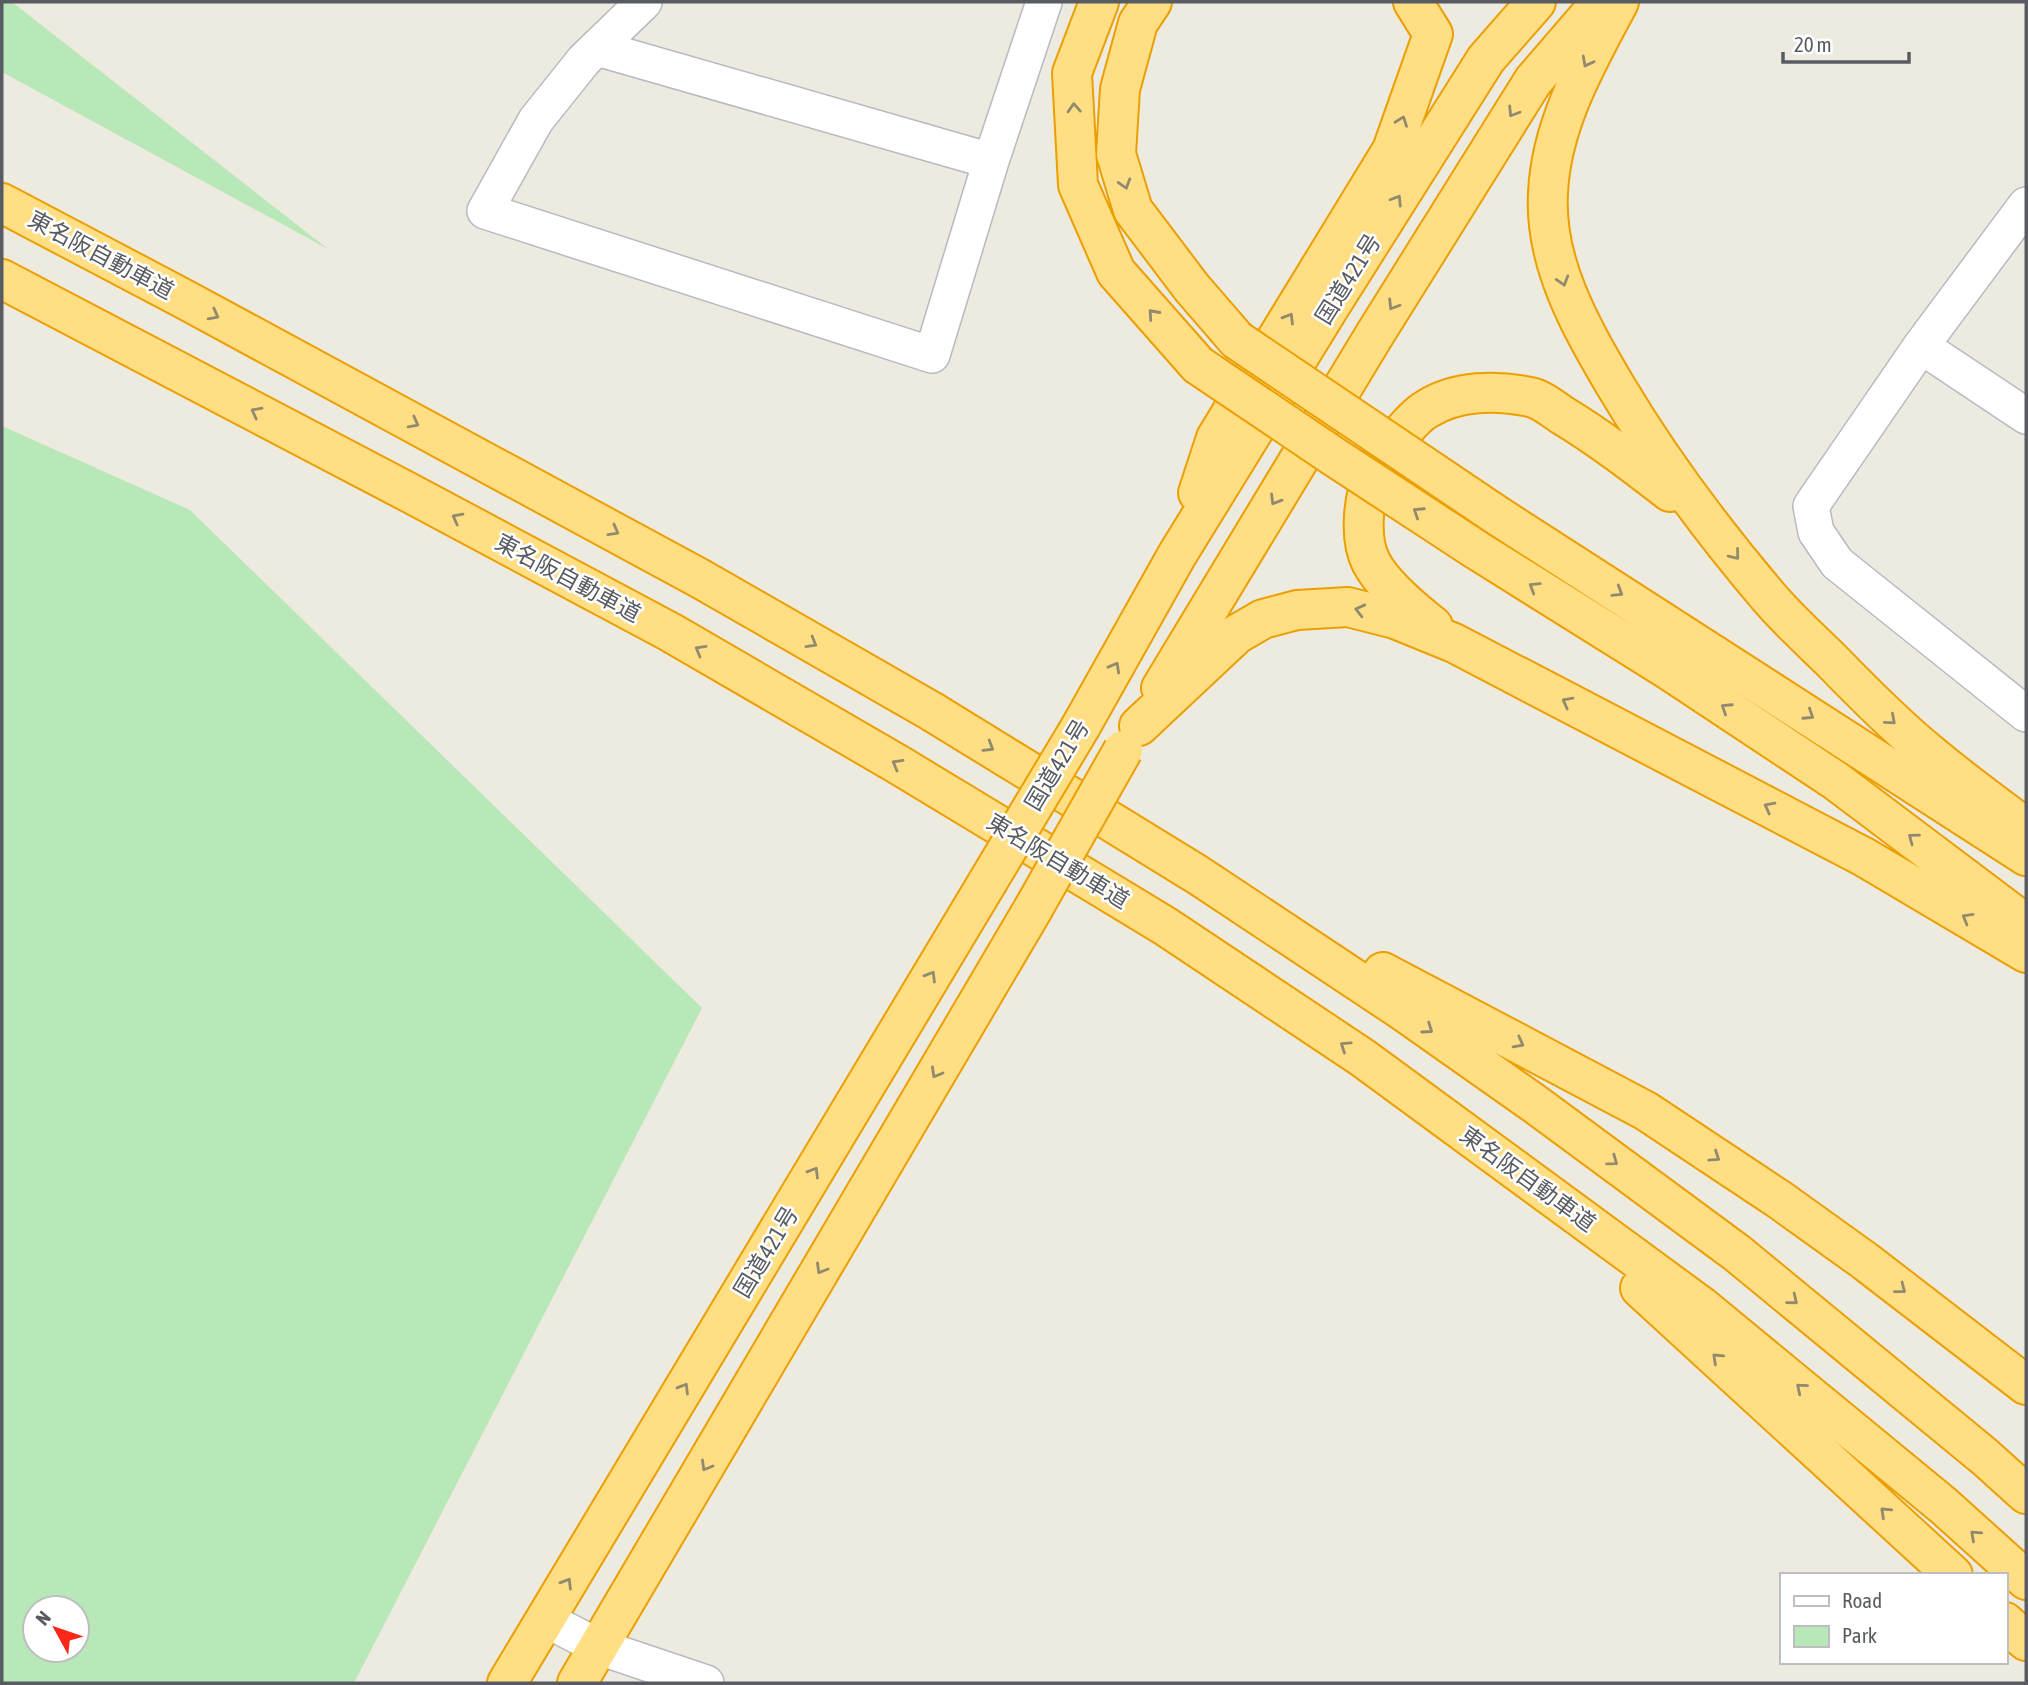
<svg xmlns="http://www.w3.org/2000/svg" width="2028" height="1685" viewBox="0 0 2028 1685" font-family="'Asap Condensed','Noto Sans JP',sans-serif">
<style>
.green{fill:#b9e8b8;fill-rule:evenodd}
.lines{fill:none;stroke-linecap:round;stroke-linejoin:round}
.street-casing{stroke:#b7bac0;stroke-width:38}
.highway-casing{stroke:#ec9f00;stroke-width:42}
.street{stroke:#fff;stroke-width:35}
.highway{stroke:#ffde84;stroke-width:38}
.highway-bridge-casing{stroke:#ec9f00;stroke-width:42;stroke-linecap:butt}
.highway-bridge{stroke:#ffde84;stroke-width:38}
.oneway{stroke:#928a6e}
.labels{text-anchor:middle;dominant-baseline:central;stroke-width:5;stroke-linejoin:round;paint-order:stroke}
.street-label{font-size:23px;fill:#585c62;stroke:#fff}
</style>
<rect width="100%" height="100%" fill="#edeadf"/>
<!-- green -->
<path class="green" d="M2,2H12L328,249L2,72Z
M2,426L190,510L702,1008L354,1683H2ZM35,1608H77V1650H35Z"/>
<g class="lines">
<defs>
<path id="street" d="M644,2L584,60L536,120L485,211L932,355L991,161L1044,2
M597,48L991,161
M2026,205L1921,346L1811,506L1816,532L1837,563L2026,714
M1921,346L2026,416
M545,1619L599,1647L706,1683"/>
<path id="highway" d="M1099,2L1072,73L1078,185L1116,272L1198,365
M1152,2L1138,23L1120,89L1116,154L1133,210L1192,288L1237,340
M1619,2C1587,62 1551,124 1548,193C1544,263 1581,327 1615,385C1659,459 1711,529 1767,595C1787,619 1812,641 1834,663C1865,695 1896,726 1930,754C1961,780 1994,804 2026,828
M2,203L184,299L701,579L931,711L1198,875L1403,1011L1535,1104L1737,1253L1985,1457L2026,1494
M2,279L408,492L670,632L899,765L1165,926L1363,1058L1701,1306L1944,1506L2026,1580
M1198,493L1216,438L1392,150L1433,34L1413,2
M1498,516L2026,856
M1475,549L1670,671L1836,781L2026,924
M1433,626C1414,611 1382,584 1371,562C1359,539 1363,497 1374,474C1381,457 1411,418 1427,409C1457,390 1497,390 1530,397C1541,399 1553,409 1562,415C1600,438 1635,465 1670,492
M1161,688L1375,334L1533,81L1601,2
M1081,726L1177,555L1329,308L1486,59L1536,2
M1139,726L1237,634L1263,619L1297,610L1348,607L1395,619L1454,643L1864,857L2026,953
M1383,972L1646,1111L1780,1200L1865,1261L2026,1385
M1640,1288L1953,1575
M2005,1622L2026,1641
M507,1683L987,883
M577,1683L1033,909"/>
</defs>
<!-- street casing -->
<use href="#street" class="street-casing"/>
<!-- highway casing -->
<use href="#highway" class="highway-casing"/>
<!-- street -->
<use href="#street" class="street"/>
<!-- highway -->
<use href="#highway" class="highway"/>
<defs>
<path id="highway-bridge" d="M1237,340L1498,516
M1198,365L1336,458L1475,549
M987,883L1081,726
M1033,909L1123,750"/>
</defs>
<!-- highway-bridge casing -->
<use href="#highway-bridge" class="highway-bridge-casing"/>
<!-- highway-bridge -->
<use href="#highway-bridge" class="highway-bridge"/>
</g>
<!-- one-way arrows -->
<defs><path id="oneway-chevron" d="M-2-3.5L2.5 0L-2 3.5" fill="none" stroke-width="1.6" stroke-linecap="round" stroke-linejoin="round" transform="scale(1.75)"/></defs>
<g class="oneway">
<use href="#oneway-chevron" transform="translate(1587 62) rotate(118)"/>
<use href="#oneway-chevron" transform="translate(1074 108) rotate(-93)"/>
<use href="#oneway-chevron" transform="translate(1513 112) rotate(122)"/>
<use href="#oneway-chevron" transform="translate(1402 121) rotate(-70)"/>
<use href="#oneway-chevron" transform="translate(1125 184) rotate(73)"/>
<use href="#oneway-chevron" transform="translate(1397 200) rotate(-58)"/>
<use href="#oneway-chevron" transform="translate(1563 281) rotate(73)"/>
<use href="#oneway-chevron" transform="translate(1393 305) rotate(122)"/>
<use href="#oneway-chevron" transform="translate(1153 314) rotate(-132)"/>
<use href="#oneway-chevron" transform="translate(214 315) rotate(28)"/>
<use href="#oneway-chevron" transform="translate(1289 318) rotate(-59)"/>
<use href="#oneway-chevron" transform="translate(256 412) rotate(-152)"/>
<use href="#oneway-chevron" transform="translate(414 423) rotate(28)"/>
<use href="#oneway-chevron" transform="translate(1275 500) rotate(121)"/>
<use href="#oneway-chevron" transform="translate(1418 512) rotate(-147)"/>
<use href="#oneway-chevron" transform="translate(457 518) rotate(-152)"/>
<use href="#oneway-chevron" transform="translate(614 531) rotate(29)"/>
<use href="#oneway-chevron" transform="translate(1735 555) rotate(51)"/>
<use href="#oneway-chevron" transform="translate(1534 587) rotate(-148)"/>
<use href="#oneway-chevron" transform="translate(1618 592) rotate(32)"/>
<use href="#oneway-chevron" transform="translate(1360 610) rotate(-166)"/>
<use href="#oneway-chevron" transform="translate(812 643) rotate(30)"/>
<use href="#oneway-chevron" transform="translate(700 650) rotate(-150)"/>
<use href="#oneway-chevron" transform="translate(1115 667) rotate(-61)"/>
<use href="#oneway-chevron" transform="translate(1567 702) rotate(-152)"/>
<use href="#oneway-chevron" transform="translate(1726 708) rotate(-147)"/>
<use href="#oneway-chevron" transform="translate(1809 715) rotate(33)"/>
<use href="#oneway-chevron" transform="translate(1891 720) rotate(41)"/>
<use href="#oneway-chevron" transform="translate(989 747) rotate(31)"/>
<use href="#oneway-chevron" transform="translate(897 764) rotate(-150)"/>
<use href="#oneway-chevron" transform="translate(1769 807) rotate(-152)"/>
<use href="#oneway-chevron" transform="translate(1913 838) rotate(-143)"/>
<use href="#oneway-chevron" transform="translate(1967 918) rotate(-150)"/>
<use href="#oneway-chevron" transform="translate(931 976) rotate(-59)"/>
<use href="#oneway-chevron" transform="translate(1428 1029) rotate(35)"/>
<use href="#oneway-chevron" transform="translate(1519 1043) rotate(28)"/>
<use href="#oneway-chevron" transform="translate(1345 1046) rotate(-146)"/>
<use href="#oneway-chevron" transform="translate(936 1073) rotate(120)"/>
<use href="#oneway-chevron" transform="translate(1715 1157) rotate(34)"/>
<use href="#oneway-chevron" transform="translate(1613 1161) rotate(36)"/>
<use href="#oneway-chevron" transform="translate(814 1172) rotate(-59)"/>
<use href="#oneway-chevron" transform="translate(821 1269) rotate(120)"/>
<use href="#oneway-chevron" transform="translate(1901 1289) rotate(38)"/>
<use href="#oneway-chevron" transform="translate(1793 1300) rotate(39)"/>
<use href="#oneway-chevron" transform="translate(1717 1358) rotate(-137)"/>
<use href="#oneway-chevron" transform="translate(684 1388) rotate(-59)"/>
<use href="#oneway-chevron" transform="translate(1801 1388) rotate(-140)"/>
<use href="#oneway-chevron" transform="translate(706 1466) rotate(120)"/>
<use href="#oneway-chevron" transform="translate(1885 1512) rotate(-137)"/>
<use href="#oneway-chevron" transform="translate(1975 1535) rotate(-138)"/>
<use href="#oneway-chevron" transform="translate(567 1583) rotate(-59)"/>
</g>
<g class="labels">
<!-- street labels -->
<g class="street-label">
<text transform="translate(101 255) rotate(28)">東名阪自動車道</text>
<text transform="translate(1348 279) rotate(-58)">国道421号</text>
<text transform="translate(568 578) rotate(28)">東名阪自動車道</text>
<text transform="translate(1057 765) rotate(-59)">国道421号</text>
<text transform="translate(1058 861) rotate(31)">東名阪自動車道</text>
<text transform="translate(1528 1179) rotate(36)">東名阪自動車道</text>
<text transform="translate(766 1252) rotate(-59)">国道421号</text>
</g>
</g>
<!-- border -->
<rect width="2028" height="1685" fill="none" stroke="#585c62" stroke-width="7"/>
<!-- legend -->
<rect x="1780" y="1573" width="228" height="91" fill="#ffffff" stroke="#bcbec0" stroke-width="2"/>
<rect x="1794" y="1596" width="35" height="10" fill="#ffffff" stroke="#bcbec0" stroke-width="2"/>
<text x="1842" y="1608" font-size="21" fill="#585c62">Road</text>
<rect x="1794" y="1626" width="35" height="21" fill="#b9e8b8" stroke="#bcbec0" stroke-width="2"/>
<text x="1842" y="1643" font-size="21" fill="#585c62">Park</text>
<!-- north arrow -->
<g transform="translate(56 1629) rotate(310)"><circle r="33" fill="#ffffff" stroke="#bcbec0" stroke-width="2"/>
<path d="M0-5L12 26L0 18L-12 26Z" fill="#f92819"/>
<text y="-10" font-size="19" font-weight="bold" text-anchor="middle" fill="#585c62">N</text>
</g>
<!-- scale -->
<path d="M1783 52v10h126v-10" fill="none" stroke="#585c62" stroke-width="3.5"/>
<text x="1794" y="52" font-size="21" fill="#585c62" stroke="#ffffff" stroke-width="5" paint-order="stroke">20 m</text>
</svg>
